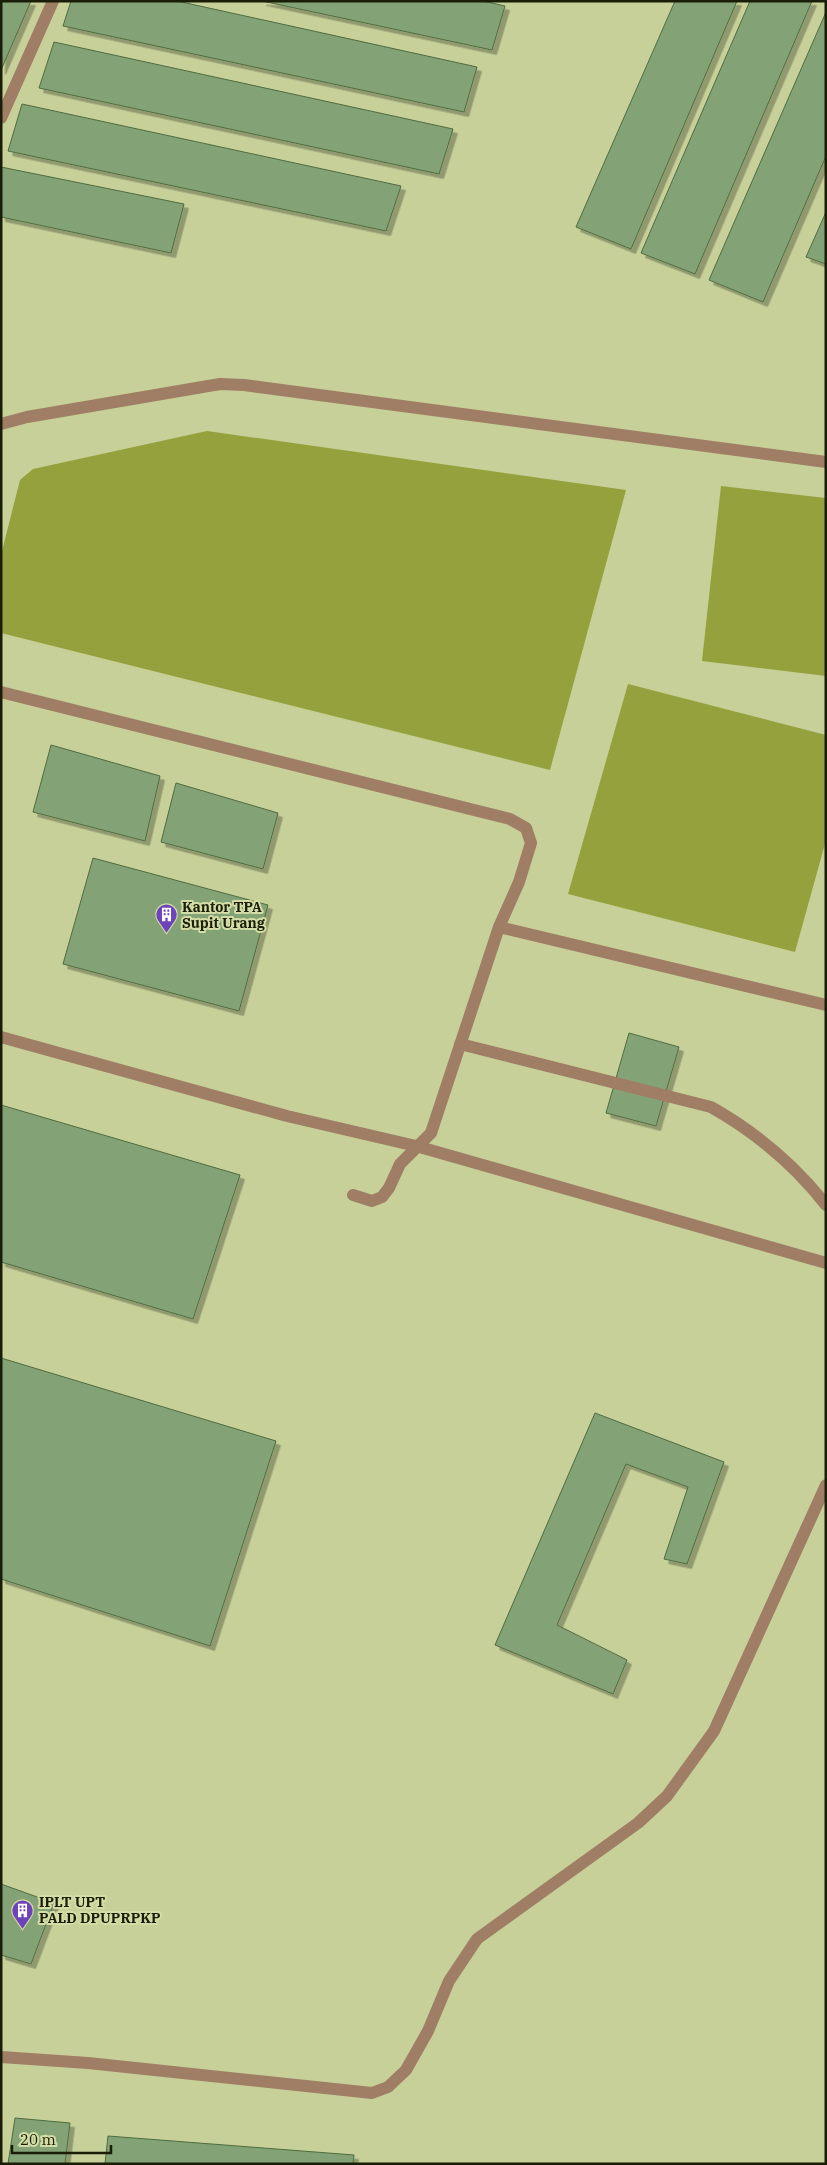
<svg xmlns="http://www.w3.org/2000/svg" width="827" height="2165" viewBox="0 0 827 2165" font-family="'IBM Plex Serif',serif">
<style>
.water{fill:#95a13d}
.building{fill:#83a274;stroke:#4f6c41;filter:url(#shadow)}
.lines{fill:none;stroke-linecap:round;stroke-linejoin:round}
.service{stroke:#a07d65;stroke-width:12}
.labels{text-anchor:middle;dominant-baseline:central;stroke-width:4;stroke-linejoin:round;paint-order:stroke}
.poi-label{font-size:14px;font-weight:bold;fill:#1a1d08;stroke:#d3dda5;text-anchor:start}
</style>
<defs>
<filter id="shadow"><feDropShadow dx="4.5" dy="4.5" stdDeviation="0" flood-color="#0004"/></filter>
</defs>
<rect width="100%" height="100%" fill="#c6d098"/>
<!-- water -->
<path class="water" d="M207,431L626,490L550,770L1,633V555L20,480L33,469Z
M721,486L826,498V676L702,661Z
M628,684L826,735V840L795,952L568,894Z"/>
<!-- building -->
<path class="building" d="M1,1H31L1,70Z
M71,1H177L477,67L464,112L63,26Z
M262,1H483L505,6L492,50Z
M675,1H737L631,249L576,227Z
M750,1H812L695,274L641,253Z
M826,12V156L763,302L709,280Z
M54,42L453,129L439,174L39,88Z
M22,104L401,186L386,231L8,151Z
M1,167L184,204L171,253L1,217Z
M826,212V264L806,257Z
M51,745L160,776L145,841L33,812Z
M176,783L278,813L263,869L161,842Z
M93,858L268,905L239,1011L63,964Z
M629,1033L679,1047L656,1126L606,1113Z
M1,1105L240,1175L193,1319L1,1262Z
M1,1358L276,1441L210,1646L1,1579Z
M595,1413L724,1462L687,1564L664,1559L688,1487L626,1464L557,1625L627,1660L613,1694L495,1645Z
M1,1884L54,1903L31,1964L1,1955Z
M15,2118L70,2123L65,2164H8Z
M108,2136L354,2155L353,2164H105Z"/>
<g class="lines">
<!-- service -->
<path class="service" d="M1,118L53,1
M1,424L27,417L220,384L244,385L826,462
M1,692L510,819L526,828L531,843L519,882L499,927L431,1133L400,1164L389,1188L382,1197L372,1201L353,1195
M499,927L826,1005
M1,1037L287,1116L416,1146L826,1263
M460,1044L711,1107C757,1133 794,1164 826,1205
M1,2057L88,2063L372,2093L388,2087L406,2070L428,2031L449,1981L477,1939L638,1823L667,1796L714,1731L826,1485"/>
</g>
<!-- icons -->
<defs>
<symbol id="building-pin" viewBox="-11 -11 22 30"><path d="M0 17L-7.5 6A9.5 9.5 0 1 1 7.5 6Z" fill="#6d42ba" stroke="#d3dda5"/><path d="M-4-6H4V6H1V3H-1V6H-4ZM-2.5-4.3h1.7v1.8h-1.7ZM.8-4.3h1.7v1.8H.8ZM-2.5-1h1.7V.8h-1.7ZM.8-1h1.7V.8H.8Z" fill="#fff"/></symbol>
</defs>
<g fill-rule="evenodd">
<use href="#building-pin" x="154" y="902" width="25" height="34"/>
<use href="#building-pin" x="10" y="1898" width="25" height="34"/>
</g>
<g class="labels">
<!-- poi labels -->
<g class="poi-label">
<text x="182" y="907">Kantor TPA<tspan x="182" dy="16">Supit Urang</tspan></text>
<text x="39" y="1902">IPLT UPT<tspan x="39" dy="16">PALD DPUPRPKP</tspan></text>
</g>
</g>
<!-- border -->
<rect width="827" height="2165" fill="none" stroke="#1a1d08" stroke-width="5"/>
<!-- scale -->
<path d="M12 2145v8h99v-8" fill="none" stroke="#1a1d08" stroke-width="2.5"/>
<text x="20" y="2145" font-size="15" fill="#1a1d08" stroke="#d3dda5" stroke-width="4" paint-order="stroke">20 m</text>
</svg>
